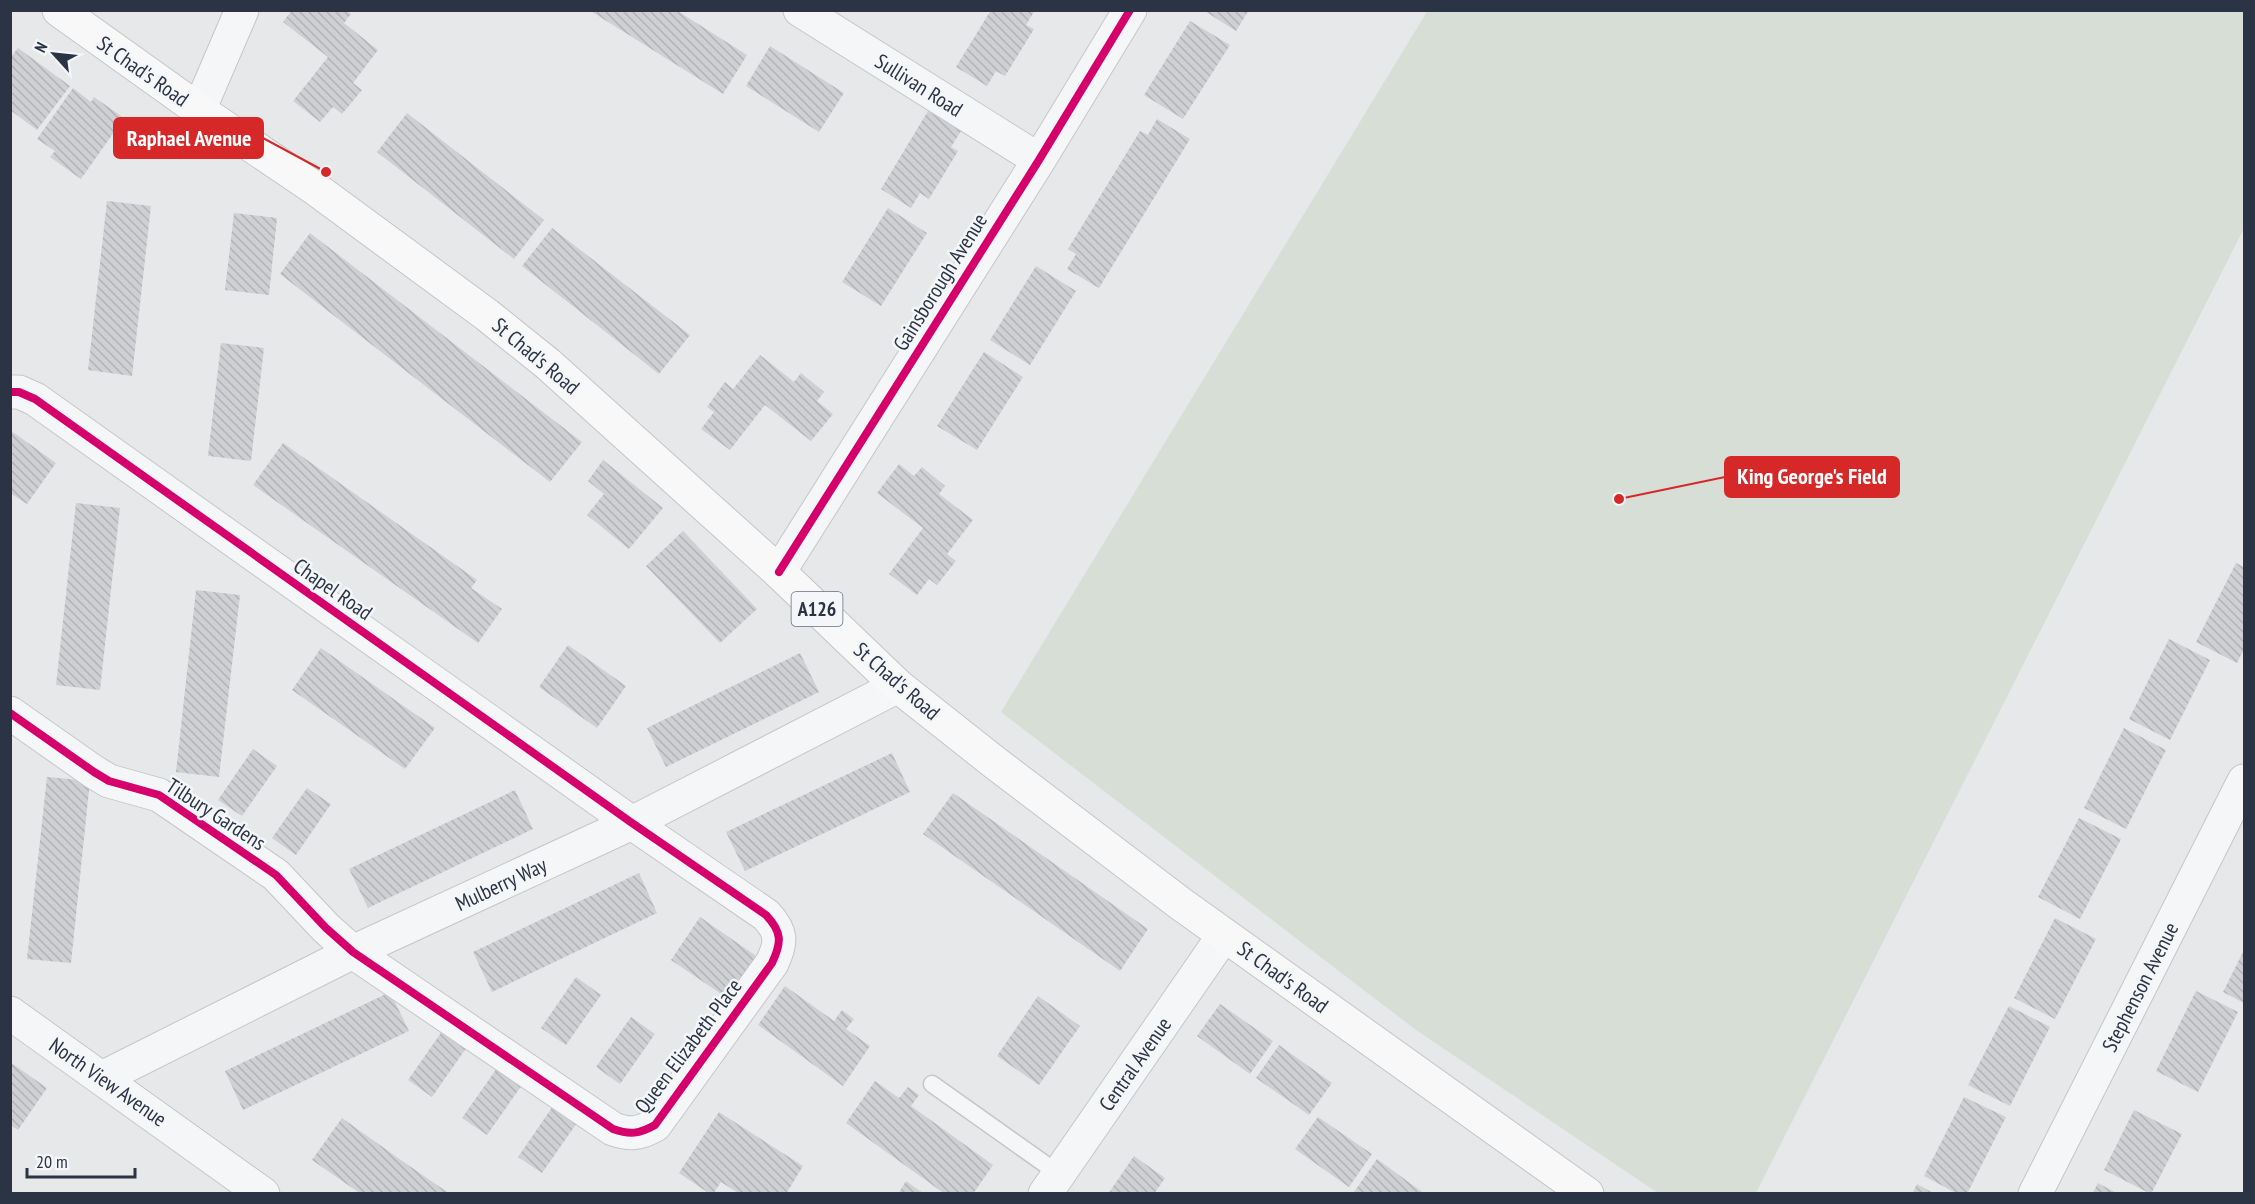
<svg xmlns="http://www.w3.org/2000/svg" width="2255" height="1204" viewBox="0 0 2255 1204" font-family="'PT Sans Narrow',sans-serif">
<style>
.green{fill:#d6ded6}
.building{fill:url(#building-back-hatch)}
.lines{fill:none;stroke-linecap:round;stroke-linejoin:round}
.service-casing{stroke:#c4c6c8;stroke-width:19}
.minor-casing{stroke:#c4c6c8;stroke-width:35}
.primary-casing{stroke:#c2c5c8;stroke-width:35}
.service{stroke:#f5f6f7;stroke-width:16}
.minor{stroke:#f5f6f7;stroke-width:33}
.primary{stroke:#f8f8f8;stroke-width:33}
.cycleway-casing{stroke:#f4f6f9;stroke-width:11}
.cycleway{stroke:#d6006c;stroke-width:8}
.labels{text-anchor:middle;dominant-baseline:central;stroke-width:5;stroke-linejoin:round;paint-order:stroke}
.shield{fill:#f4f6f9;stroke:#676e7b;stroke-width:1.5}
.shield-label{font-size:20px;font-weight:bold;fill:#2b3445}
.street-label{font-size:21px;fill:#2b3445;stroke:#f4f6f9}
.leader{fill:none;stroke:#d62828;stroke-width:2}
.callout-dot{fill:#d62828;stroke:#f4f6f9;stroke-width:2}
.callout{fill:#d62828;stroke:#d62828;stroke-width:2}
.callout-label{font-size:22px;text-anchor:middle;font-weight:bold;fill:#fff}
</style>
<defs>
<pattern id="building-back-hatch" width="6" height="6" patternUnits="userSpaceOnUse" patternTransform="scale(1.5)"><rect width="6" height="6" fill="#ced0d3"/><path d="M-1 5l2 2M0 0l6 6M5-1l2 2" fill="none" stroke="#b1b3b6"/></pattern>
</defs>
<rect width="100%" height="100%" fill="#e6e8ea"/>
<!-- green -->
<path class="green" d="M1428,10L2244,11V228L1756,1193H1658L1416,1030L1001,712Z"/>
<!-- building -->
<path class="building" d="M292,10H346L351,14L344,23L378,50L353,83L362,90L342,114L333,107L320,122L293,101L328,57L283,22Z
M589,10H676L747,55L723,94Z
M991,10H1035L1026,25L1034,29L1005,76L996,71L987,86L956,67Z
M1203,10H1249L1236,31Z
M1190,21L1230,45L1183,119L1144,95Z
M770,46L844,93L819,132L746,86Z
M18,48L70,86L37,130L10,110V58Z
M73,88L91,102L94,97L124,118L81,179L50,157L55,151L37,139Z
M928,111L961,131L951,147L958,151L929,199L920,193L911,208L881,189Z
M407,113L544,220L514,259L377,152Z
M1157,119L1190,139L1099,288L1067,269L1076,254L1068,249L1140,131L1148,135Z
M107,201L151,206L132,376L88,370Z
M888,208L927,233L881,306L842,282Z
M234,213L277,218L269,295L225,290Z
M552,228L690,335L659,374L522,266Z
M310,233L582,442L550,482L280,274Z
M1036,266L1076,291L1030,365L990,340Z
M221,343L264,348L251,461L208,456Z
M984,352L1023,377L977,450L937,426Z
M760,355L794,382L801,373L824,392L817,401L833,414L811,441L765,405L730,450L701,429L714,412L707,407L725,382L733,389Z
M10,430L56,463L27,504L10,493Z
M283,443L477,580L471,588L502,609L478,643L253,485Z
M603,460L663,508L629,549L587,515L604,494L588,481Z
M899,464L914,476L922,467L945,486L939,494L973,520L947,554L956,561L937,585L929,579L917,595L889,574L923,528L877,493Z
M76,503L120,508L100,690L56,685Z
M683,531L757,609L720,643L646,566Z
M2236,563L2244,567V649L2237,663L2196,642Z
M196,590L240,595L219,777L176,772Z
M2169,639L2210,660L2170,740L2129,719Z
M568,645L626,686L597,728L539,687Z
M321,648L435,728L405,769L292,690Z
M800,653L819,692L666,767L647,728Z
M2124,728L2166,750L2126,829L2084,808Z
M253,749L277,766L242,816L218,800Z
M892,753L910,792L745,871L726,832Z
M47,777L90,781L71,963L27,959Z
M307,788L331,804L296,855L272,838Z
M515,790L533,829L368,908L349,869Z
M953,793L1148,929L1120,971L923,834Z
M2079,818L2121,839L2080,919L2038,897Z
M639,873L657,913L492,992L473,952Z
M700,917L759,958L730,1000L671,960Z
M2055,918L2096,939L2055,1019L2014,998Z
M2244,950V1003L2223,992Z
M576,977L601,995L566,1045L541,1028Z
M785,986L834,1021L842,1010L854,1019L846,1029L870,1046L843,1086L758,1025Z
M2196,991L2238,1012L2198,1092L2156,1071Z
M390,992L409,1031L243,1110L225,1071Z
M1038,996L1080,1026L1039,1085L997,1056Z
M1220,1004L1273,1041L1250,1074L1197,1036Z
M2009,1006L2050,1027L2010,1106L1968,1085Z
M631,1017L655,1034L620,1084L596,1067Z
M443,1030L467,1047L432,1097L408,1080Z
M1279,1045L1332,1083L1309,1115L1256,1078Z
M10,1062L47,1088L18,1130L10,1125Z
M497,1068L522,1085L487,1135L462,1118Z
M875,1081L899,1098L908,1087L919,1095L911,1106L993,1165L973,1194H945L846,1123Z
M1964,1097L2006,1117L1967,1194H1958L1924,1176Z
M553,1106L577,1123L542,1173L518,1157Z
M2134,1110L2182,1134L2151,1194L2104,1170Z
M719,1112L803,1166L786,1194H740L721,1182L713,1194H710L679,1173Z
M1318,1117L1372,1154L1349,1187L1295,1149Z
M342,1118L398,1158L450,1194H361L312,1160Z
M1134,1156L1165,1178L1154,1194H1108Z
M1377,1159L1403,1178L1425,1194H1356L1354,1192Z
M906,1181L924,1194H898Z
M2098,1183L2118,1194H2092Z
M1917,1184L1935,1194H1912Z"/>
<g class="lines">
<defs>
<path id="service" d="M932,1084L1059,1174"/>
<path id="minor" d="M800,10L1039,160
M199,110L242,10
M10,392H19L35,399L632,823L766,915C782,932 782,942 772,963L655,1125C639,1134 630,1135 613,1129L353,952L326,928L276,875L159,795L109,781L94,772L10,713
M779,572L1039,160L1130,10
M10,1013L263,1194
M102,1078L353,952L632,823L898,686
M1045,1194L1224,935
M2035,1194L2244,781"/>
<path id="primary" d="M59,10L199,110L313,187L487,315L548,364L779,572L898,686L994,762L1181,904L1587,1194"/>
</defs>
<!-- service casing -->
<use href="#service" class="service-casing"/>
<!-- minor casing -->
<use href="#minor" class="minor-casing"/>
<!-- primary casing -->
<use href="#primary" class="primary-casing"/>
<!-- service -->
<use href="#service" class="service"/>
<!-- minor -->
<use href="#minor" class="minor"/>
<!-- primary -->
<use href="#primary" class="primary"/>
<defs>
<path id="cycleway" d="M10,392H19L35,399L632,823L766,915C782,932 782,942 772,963L655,1125C639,1134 630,1135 613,1129L353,952L326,928L276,875L159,795L109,781L94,772L10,713
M779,572L1039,160L1130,10"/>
</defs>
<!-- cycleway casing -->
<use href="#cycleway" class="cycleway-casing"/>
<!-- cycleway -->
<use href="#cycleway" class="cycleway"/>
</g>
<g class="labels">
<!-- shield labels -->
<rect class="shield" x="791.5" y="592" width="51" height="34" rx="4.5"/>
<g class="shield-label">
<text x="817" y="609">A126</text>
</g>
<!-- street labels -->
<g class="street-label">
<text transform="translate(143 71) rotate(35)">St Chad's Road</text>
<text transform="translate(919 85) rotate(32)">Sullivan Road</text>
<text transform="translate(940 282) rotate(-58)">Gainsborough Avenue</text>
<text transform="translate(536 356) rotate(40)">St Chad's Road</text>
<text transform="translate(333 589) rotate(35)">Chapel Road</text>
<text transform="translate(897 681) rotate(41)">St Chad's Road</text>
<text transform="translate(216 814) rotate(33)">Tilbury Gardens</text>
<text transform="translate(501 884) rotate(-25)">Mulberry Way</text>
<text transform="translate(1283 977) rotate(36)">St Chad's Road</text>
<text transform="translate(2140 987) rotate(-63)">Stephenson Avenue</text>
<text transform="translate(688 1046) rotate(-53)">Queen Elizabeth Place</text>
<text transform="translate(1135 1064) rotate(-55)">Central Avenue</text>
<text transform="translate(108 1082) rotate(35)">North View Avenue</text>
</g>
</g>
<!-- callouts -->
<path class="leader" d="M326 172L263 138M1619 499L1725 477"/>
<g class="callout-dot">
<circle cx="326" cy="172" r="6"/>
<circle cx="1619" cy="499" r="6"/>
</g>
<g class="callout">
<rect x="114" y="118" width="149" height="40" rx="6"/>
<rect x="1725" y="457" width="174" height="40" rx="6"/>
</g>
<g class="callout-label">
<text x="189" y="146">Raphael Avenue</text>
<text x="1812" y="484">King George's Field</text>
</g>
<!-- border -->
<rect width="2255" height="1204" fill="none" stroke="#2b3445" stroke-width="24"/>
<!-- north arrow -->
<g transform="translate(54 54) rotate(297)" stroke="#f4f6f9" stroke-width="4.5" paint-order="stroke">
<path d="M0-4.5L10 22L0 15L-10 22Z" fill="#2b3445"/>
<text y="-9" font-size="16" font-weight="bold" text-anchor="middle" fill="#2b3445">N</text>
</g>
<!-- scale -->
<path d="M27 1168v9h108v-9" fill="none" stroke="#2b3445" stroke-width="3"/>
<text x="36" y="1168" font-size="18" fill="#2b3445" stroke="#f4f6f9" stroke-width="4.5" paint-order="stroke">20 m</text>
</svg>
